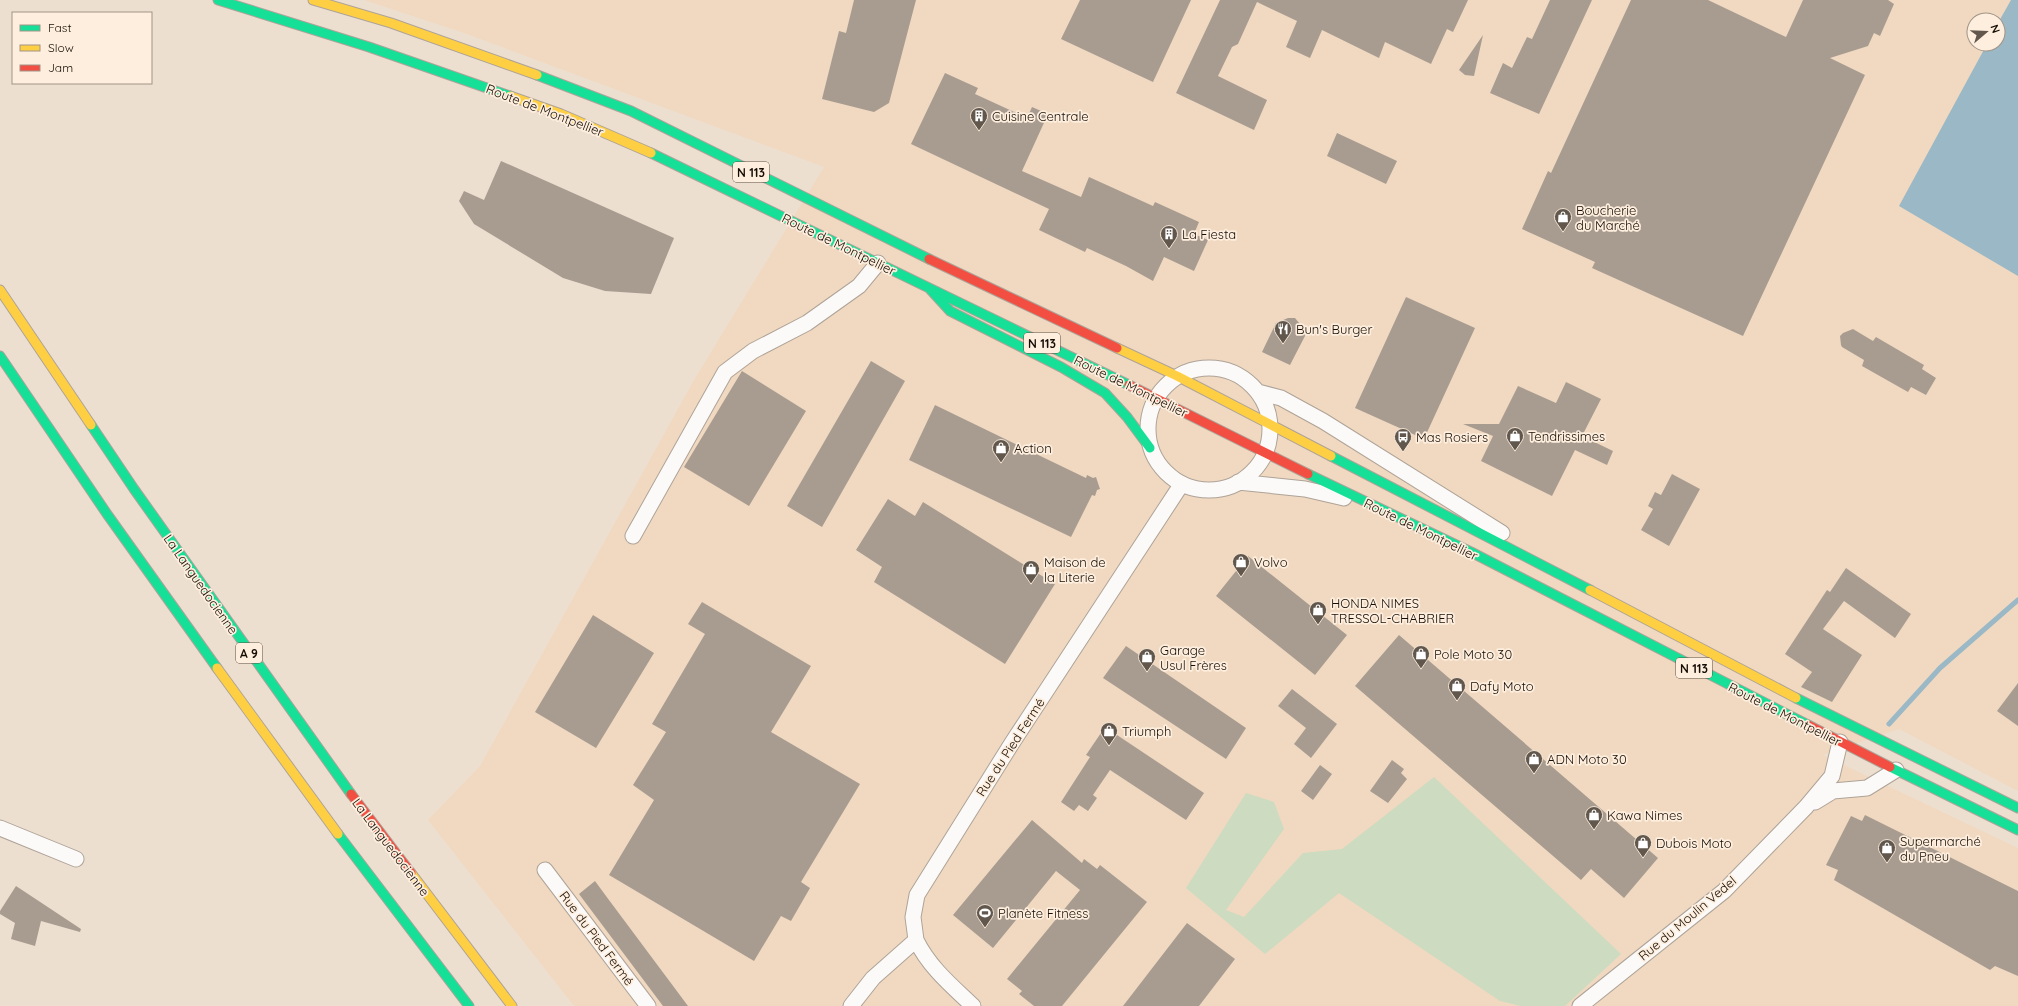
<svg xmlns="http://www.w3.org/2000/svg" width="2018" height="1006" viewBox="0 0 2018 1006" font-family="Quicksand,sans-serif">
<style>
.built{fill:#f0d9c0;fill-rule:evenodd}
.green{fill:#cddbc0}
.water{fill:#9ab8c5}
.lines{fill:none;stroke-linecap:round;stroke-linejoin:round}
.stream{stroke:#9ab8c5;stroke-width:5}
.building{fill:#a89c91}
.street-casing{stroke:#aea398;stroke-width:17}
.fast-casing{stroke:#aea398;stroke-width:11}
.slow-casing{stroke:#aea398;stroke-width:11}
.jam-casing{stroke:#aea398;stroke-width:11}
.street{stroke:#fcfaf8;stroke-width:15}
.fast{stroke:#16e098;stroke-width:9}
.slow{stroke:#ffcf43;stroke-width:9}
.jam{stroke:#f24e42;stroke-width:9}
.labels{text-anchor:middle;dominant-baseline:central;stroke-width:3.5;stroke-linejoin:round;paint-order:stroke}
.shield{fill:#feeede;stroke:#5c5146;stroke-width:1}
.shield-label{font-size:12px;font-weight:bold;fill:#160e05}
.street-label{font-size:13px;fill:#160e05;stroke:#feeede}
.poi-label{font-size:13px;fill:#160e05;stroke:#feeede;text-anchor:start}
</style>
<rect width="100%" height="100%" fill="#eddfd0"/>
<!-- built -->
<path class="built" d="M364,0H2018V791L1899,729L1823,755L2018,848V1006H574L428,820L480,766L694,380L824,167L464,33ZM1974,20H1998V44H1974Z"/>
<!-- green -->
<path class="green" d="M1434,777L1621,954L1565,1006H1521L1500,1001L1339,893L1265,954L1186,888L1246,793L1274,802L1284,829L1226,910L1244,917L1303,853L1342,849Z"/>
<!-- water -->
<path class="water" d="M2011,0H2018V276L1899,206L1987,44H1998V23Z"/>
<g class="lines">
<!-- stream -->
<path class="stream" d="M1889,724L1940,668L2018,600"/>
</g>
<!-- building -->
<path class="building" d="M854,0H916L889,103L874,112L822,99L839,31L846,33Z
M1080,0H1191L1153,82L1061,39Z
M1220,0H1468L1453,32L1447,29L1431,64L1385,42L1379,58L1322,30L1310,58L1286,47L1297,21L1257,2L1238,44L1232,47L1218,76L1267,100L1254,130L1176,93Z
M1550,0H1592L1539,114L1490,93L1503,63L1512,68L1527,37L1532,39Z
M1631,0H1708L1786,37L1803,0H1888L1894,4L1880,36L1874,33L1868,46L1830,58L1865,75L1743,336L1592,268L1595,262L1522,229L1548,171L1551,173Z
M1483,35L1474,76L1465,75L1459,70Z
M945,73L978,88L975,94L1027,118L1032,107L1048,114L1022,171L1081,197L1089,177L1153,206L1155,202L1199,222L1194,234L1208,240L1194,271L1164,257L1153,281L1126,266L1087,248L1085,252L1039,230L1049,209L911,144Z
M1337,133L1397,161L1386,184L1327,156Z
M501,161L674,238L651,294L605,291L563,278L474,224L459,201L464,191L484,200Z
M1406,297L1475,328L1424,439L1355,408Z
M1288,318H1295L1304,329L1305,336L1290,365L1262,352L1276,323Z
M1853,329L1873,341L1876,337L1924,365L1922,369L1936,378L1926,395L1911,387L1908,392L1862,366L1864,360L1842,347L1841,345L1840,336L1843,333Z
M871,361L905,381L822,527L787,506Z
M742,371L806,411L749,506L684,467Z
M1566,382L1601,399L1582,436L1613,451L1607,465L1575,450L1552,496L1481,461L1493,436L1463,424H1499L1518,386L1556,403Z
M935,405L1086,478L1087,475L1093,478L1096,477L1100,489L1097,490L1095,496L1092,495L1071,537L909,460Z
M1672,474L1700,489L1669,546L1641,530L1653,509L1648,506L1655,492L1661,495Z
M888,499L915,516L923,502L1055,584L1005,664L874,582L882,567L856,550Z
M1248,556L1347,635L1315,675L1216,596Z
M1846,568L1911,614L1895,638L1844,601L1823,629L1862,655L1832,702L1801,687L1812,672L1785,654L1827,590L1830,592Z
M702,602L811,666L771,732L860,784L801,882L810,888L791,921L781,916L754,961L609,875L654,800L633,785L666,732L652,724L705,634L688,624Z
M593,615L654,653L596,748L535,712Z
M1399,635L1658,858L1624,898L1591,869L1581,880L1355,686Z
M1126,646L1246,728L1226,759L1103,678Z
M2018,683V726L1997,711Z
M1292,689L1337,724L1311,758L1294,744L1306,728L1278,706Z
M1105,727L1204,793L1186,820L1110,770L1093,795L1097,798L1088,811L1079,805L1074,811L1061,802L1090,757L1086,755Z
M1392,760L1404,769L1401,773L1407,779L1388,803L1370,791Z
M1320,765L1332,774L1313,800L1301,791Z
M1865,815L2018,891V976L1995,966L1990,970L1834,880L1838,870L1826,865L1851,816L1862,821Z
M1032,820L1082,863L1084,859L1097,869L1100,865L1147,902L1062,1006H1034L1019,994L1022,991L1007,979L1080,890L1056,871L993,948L953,915Z
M595,881L606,896L688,1006H663L579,894Z
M16,886L81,929L80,932L41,921L35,946L11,939L15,923L0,914V911Z
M1187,923L1235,959L1199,1006H1123Z"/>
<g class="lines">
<defs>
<path id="street" d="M1148 429a61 61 0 1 1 122 0a61 61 0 1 1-122 0Z
M1258,392L1281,398L1323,421L1502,533
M1238,482L1305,489L1344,498
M633,536L725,372L753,351L807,323L859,286L878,263
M1815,802L1833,791L1867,788L1896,770
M0,828L76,859
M545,870L648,1006
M916,940C929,967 952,986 973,1006
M851,1006L873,978L916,940L913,917L917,895L1012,743L1181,485
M1580,1006L1724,891L1806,807L1832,776L1840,742"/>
<path id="fast" d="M218,0L369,47L510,96
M537,75L631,111L929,259
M651,153L1129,385
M929,288L950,311L1061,367L1105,393L1127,417L1150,448
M0,356L107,514L217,668
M91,425L134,489L351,794
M1331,456L1590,590
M1308,474L1471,552L1808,725
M1796,698L2018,808
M1890,767L2018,830
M338,834L469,1006"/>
<path id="slow" d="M313,0L391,23L537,75
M510,96L561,114L651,153
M0,290L91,425
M1117,348L1177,376L1331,456
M1590,590L1796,698
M217,668L338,834
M411,873L512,1006"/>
<path id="jam" d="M929,259L1117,348
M1129,385L1308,474
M1808,725L1890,767
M351,794L411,873"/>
</defs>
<!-- street casing -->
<use href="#street" class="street-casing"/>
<!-- fast casing -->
<use href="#fast" class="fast-casing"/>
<!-- slow casing -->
<use href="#slow" class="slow-casing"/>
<!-- jam casing -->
<use href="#jam" class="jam-casing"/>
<!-- street -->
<use href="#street" class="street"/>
<!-- fast -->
<use href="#fast" class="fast"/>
<!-- slow -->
<use href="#slow" class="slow"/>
<!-- jam -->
<use href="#jam" class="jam"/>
</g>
<!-- icons -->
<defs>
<symbol id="building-pin" viewBox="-11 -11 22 30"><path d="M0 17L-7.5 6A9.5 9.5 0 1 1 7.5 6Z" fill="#61574c" stroke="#feeede"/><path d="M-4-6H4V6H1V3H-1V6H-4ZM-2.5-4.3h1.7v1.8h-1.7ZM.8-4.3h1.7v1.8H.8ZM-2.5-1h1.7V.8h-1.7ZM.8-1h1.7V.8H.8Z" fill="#fff"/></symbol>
<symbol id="shop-pin" viewBox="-11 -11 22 30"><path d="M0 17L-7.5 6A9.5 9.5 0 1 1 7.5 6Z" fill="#61574c" stroke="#feeede"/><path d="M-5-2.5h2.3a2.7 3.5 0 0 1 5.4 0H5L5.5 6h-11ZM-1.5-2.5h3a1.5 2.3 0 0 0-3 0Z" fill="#fff"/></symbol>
<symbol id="restaurant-pin" viewBox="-11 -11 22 30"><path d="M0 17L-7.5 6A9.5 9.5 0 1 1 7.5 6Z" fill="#61574c" stroke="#feeede"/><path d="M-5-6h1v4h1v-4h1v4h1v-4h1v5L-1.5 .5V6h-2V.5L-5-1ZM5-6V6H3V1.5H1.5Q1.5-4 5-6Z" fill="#fff"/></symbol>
<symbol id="bus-pin" viewBox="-11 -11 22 30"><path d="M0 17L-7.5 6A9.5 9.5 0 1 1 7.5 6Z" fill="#61574c" stroke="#feeede"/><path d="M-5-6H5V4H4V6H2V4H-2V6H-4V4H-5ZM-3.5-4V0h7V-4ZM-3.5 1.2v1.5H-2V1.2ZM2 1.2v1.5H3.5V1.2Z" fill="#fff"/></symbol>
<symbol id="stadium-pin" viewBox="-11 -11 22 30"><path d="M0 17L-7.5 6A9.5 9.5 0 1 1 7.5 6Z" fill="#61574c" stroke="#feeede"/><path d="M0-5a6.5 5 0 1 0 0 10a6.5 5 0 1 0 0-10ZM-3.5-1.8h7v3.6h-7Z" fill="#fff"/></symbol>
</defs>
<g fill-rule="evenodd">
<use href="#building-pin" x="969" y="106" width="20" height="27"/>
<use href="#shop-pin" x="1553" y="207" width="20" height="27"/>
<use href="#building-pin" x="1159" y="224" width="20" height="27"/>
<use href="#restaurant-pin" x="1273" y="319" width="20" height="27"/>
<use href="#shop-pin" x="1505" y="426" width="20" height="27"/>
<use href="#bus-pin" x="1393" y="427" width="20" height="27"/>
<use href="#shop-pin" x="991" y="438" width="20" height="27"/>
<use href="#shop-pin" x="1231" y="552" width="20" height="27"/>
<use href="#shop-pin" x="1021" y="559" width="20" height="27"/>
<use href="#shop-pin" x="1308" y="600" width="20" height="27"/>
<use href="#shop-pin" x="1411" y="644" width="20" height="27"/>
<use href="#shop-pin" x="1137" y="647" width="20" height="27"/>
<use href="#shop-pin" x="1447" y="676" width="20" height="27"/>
<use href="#shop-pin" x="1099" y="721" width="20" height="27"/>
<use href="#shop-pin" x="1524" y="749" width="20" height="27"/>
<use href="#shop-pin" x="1584" y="805" width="20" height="27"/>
<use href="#shop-pin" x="1633" y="833" width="20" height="27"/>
<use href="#shop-pin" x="1877" y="838" width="20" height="27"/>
<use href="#stadium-pin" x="975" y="903" width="20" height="27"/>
</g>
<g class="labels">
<!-- shield labels -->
<g class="shield">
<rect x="733" y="162" width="36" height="20" rx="3"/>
<rect x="1024" y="333" width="36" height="20" rx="3"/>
<rect x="236" y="643" width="26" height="20" rx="3"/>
<rect x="1676" y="658" width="36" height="20" rx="3"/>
</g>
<g class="shield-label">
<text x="751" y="172">N 113</text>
<text x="1042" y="343">N 113</text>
<text x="249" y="653">A 9</text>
<text x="1694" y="668">N 113</text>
</g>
<!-- street labels -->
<g class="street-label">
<text transform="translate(545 110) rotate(21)">Route de Montpellier</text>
<text transform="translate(839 244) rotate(26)">Route de Montpellier</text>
<text transform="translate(1131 386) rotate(26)">Route de Montpellier</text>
<text transform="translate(1421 529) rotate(26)">Route de Montpellier</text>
<text transform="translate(201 584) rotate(55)">La Languedocienne</text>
<text transform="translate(1785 714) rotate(27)">Route de Montpellier</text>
<text transform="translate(1010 747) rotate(-57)">Rue du Pied Fermé</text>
<text transform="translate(391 847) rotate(53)">La Languedocienne</text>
<text transform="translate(1687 918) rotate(-40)">Rue du Moulin Vedel</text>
<text transform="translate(597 938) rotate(53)">Rue du Pied Fermé</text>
</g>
<!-- poi labels -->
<g class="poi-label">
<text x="992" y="116">Cuisine Centrale</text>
<text x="1576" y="210">Boucherie<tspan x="1576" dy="15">du Marché</tspan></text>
<text x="1182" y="234">La Fiesta</text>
<text x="1296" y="329">Bun's Burger</text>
<text x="1528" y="436">Tendrissimes</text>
<text x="1416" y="437">Mas Rosiers</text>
<text x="1014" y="448">Action</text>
<text x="1044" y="562">Maison de<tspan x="1044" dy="15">la Literie</tspan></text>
<text x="1254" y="562">Volvo</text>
<text x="1331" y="603">HONDA NIMES<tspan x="1331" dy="15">TRESSOL-CHABRIER</tspan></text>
<text x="1160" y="650">Garage<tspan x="1160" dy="15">Usul Frères</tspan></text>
<text x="1434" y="654">Pole Moto 30</text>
<text x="1470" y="686">Dafy Moto</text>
<text x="1122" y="731">Triumph</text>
<text x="1547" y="759">ADN Moto 30</text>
<text x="1607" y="815">Kawa Nimes</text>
<text x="1900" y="841">Supermarché<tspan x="1900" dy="15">du Pneu</tspan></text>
<text x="1656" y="843">Dubois Moto</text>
<text x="998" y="913">Planète Fitness</text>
</g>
</g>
<!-- legend -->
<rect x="12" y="12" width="140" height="72" fill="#feeede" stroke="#a19487"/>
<rect x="20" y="25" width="20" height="6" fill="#16e098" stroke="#a19487"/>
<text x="48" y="32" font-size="12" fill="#160e05">Fast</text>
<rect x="20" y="45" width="20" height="6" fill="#ffcf43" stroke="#a19487"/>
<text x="48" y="52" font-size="12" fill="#160e05">Slow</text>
<rect x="20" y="65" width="20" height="6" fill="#f24e42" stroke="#a19487"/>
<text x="48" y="72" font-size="12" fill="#160e05">Jam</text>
<!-- north arrow -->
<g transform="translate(1986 32) rotate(71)"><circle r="19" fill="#feeede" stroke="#a19487"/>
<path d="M0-3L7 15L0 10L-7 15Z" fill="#61574c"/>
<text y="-6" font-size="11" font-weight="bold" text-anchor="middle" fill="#160e05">N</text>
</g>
</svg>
